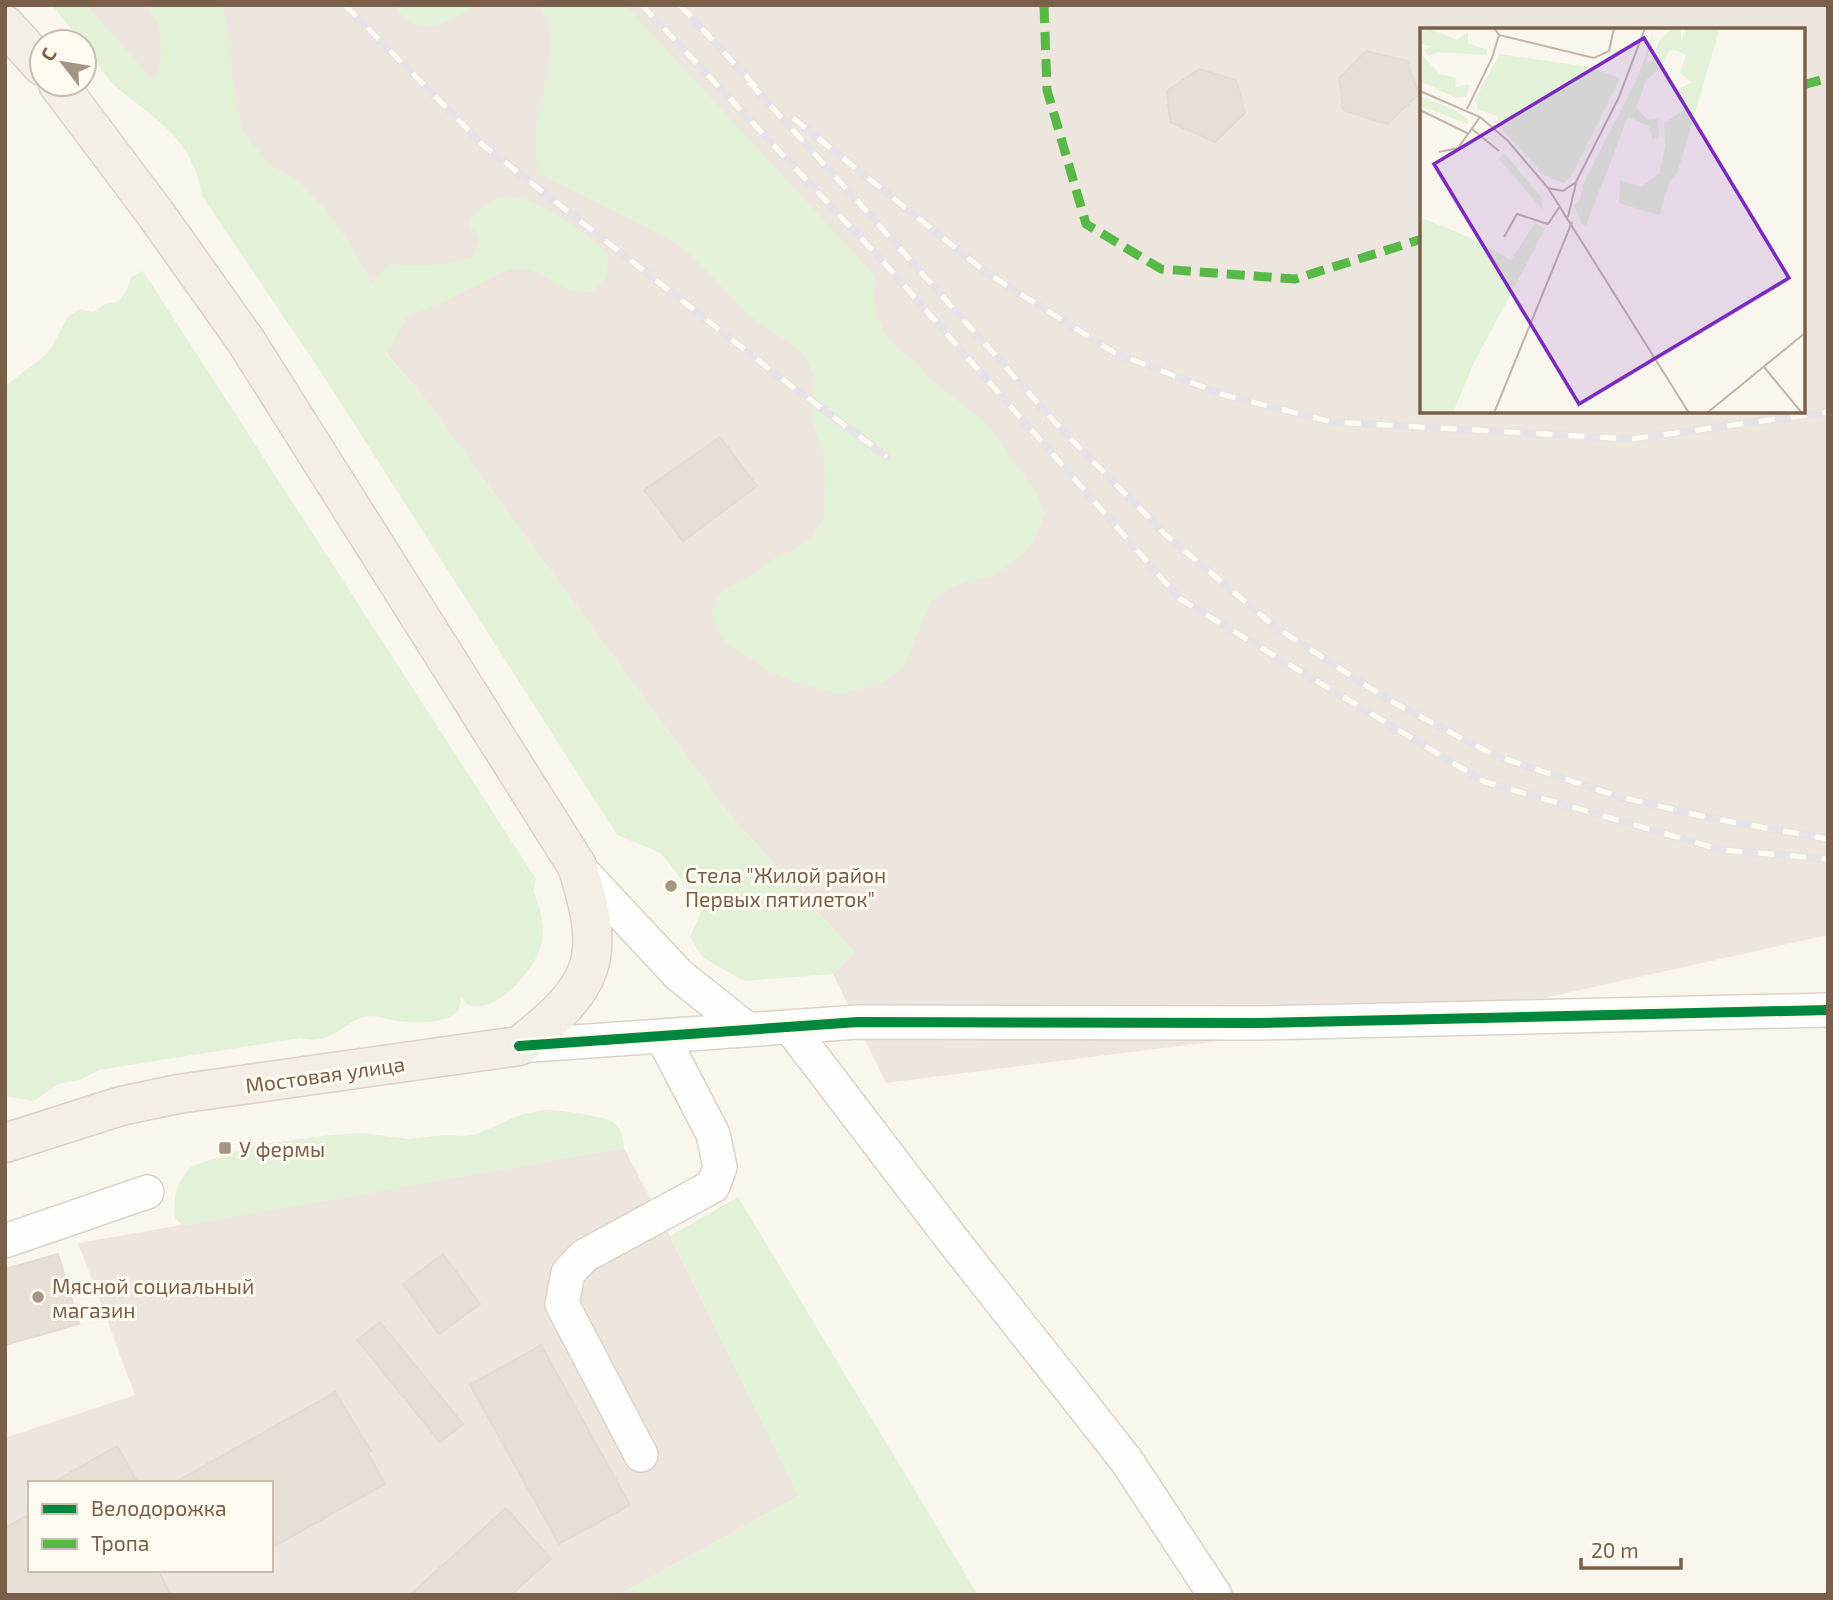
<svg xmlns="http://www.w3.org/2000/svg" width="1833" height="1600" viewBox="0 0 1833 1600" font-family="'Exo 2',sans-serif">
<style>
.industrial{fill:#ede6df;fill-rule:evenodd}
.green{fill:#e4f1d9}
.building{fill:#e6dfd5;stroke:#e3dad0;stroke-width:2}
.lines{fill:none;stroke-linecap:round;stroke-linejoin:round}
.minor-casing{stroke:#d9d3cc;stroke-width:36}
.major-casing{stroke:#dad2ca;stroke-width:41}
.minor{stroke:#fefefc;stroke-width:33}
.major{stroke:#f4efe6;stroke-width:38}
.rail-casing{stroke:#e6e3e6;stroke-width:8}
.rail{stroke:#fffbf1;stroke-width:5;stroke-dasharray:16;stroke-linecap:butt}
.quiet{stroke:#58b947;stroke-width:9;stroke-dasharray:18 9;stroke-linecap:butt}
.cycleway-casing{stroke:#fffbf1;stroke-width:15}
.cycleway{stroke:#00873e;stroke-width:10}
.poi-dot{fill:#a69484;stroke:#fffbf1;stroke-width:2.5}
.labels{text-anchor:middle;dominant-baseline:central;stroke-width:6;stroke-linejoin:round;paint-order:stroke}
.poi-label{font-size:21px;fill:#7a5f4b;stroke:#fffbf1;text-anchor:start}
.street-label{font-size:21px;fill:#7a5f4b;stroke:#fffbf1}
.inset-road{fill:none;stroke:#c2b5a8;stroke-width:2}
.view{fill:#7b2cbf;fill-opacity:0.15;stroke:#7b2cbf;stroke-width:3.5}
.inset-edge{fill:none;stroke:#7a5f4b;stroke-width:3.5}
</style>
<rect width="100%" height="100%" fill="#f9f6ee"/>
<!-- industrial -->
<path class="industrial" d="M86,5H1828V935L1526,1002L886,1083L833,974L854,952L728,813L422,395ZM1422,30H1803V411H1422Z
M624,1148L670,1236L799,1496L619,1595H5V1438L135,1395L78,1243ZM30,1483H271V1570H30Z"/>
<!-- green -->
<path class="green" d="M52,5H86L154,81C163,67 164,42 158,25C155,18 150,12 146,5H223L234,91L242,130L267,163L298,181L326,210L352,247L372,283L390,264C420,267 445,266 473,257L481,239L468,223C478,213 488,199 503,197C530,192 589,235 608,254L607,275L593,292L571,291L531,269H509L449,299L407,317L386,354L422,395L728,813L855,953L833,974L744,981L702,957L690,937L703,908L661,853L617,835L319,369L202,196C193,138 155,120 114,85C103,74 94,59 84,46V42H81Z
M396,5H476C451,22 413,43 396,5Z
M539,5H625L875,276L873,297L877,318L886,335L900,351L917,363L929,378L990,427L1036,493L1045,512L1037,533L1025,553L991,577L968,581L949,589L931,601L904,666L884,682L840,694L795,682L775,674L731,647L718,632L713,612L718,594L761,569L778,556L798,548L814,535L824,518L826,478L824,458L812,418L814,375L803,353L746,313L700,263L685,249L650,229L541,175C537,158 534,144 537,126C541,91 565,37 539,5Z
M143,271L536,879L533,891C541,906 546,932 540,949C533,971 496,1015 469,1005C466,1004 463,1000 461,998L459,1010C445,1025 416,1023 397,1021C388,1020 379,1016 370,1016C347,1017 334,1047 300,1038L99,1070L80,1080L58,1084L34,1101L5,1096V386L48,353L68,317L79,309L93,312L105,304L119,301L127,290L131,277Z
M543,1110C559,1110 572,1112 588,1115C610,1119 622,1120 624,1148L183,1226L175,1218C173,1198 177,1179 192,1166L256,1145L330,1135L363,1133L408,1139L445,1135L466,1136L477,1134L520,1115Z
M738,1197L978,1595H619L799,1496L670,1236Z"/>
<!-- building -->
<path class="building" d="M1366,51L1407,61L1419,94L1387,124L1343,110L1339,78Z
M1199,69L1236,80L1245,113L1215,142L1170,122L1167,91Z
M720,437L757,486L683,541L644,490Z
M58,1254L79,1324L5,1345V1269Z
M443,1254L480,1304L439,1334L403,1284Z
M380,1322L463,1424L440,1442L357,1340Z
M541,1345L630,1505L559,1544L470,1385Z
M335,1392L371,1451L368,1453L385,1484L271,1548V1483H174Z
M117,1446L138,1483H55L54,1482Z
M506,1508L551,1559L511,1595H410Z
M30,1514V1570H158L171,1595H5V1528Z"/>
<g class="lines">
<defs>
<path id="minor" d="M577,866L679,975L748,1030
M790,1027L951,1238L1126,1460L1215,1595
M519,1046L858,1022L1259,1023L1828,1010
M5,1241L147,1192
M641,1455L562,1304L568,1273L584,1256L713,1186L720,1167L713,1134L662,1036"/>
<path id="major" d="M5,25L42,66
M5,1143L121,1106L178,1094L519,1046C596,986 607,959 577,866L246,341L155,213L58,84"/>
</defs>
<!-- minor casing -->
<use href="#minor" class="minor-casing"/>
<!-- major casing -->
<use href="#major" class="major-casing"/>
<!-- minor -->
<use href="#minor" class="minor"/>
<!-- major -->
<use href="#major" class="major"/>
<defs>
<path id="rail" d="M345,5L483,145L777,375L887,457
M642,5L888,267L1180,599L1485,782L1722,850L1828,859
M680,5L756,87
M749,82L853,196L1060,428L1167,536L1274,626L1387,699L1496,756L1620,797L1710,818L1828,839
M793,118L987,273L1115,353L1224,395L1332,422L1632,439L1828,412"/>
</defs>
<!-- rail casing -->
<use href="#rail" class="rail-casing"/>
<!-- rail -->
<use href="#rail" class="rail"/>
<!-- quiet -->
<path class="quiet" d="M1044,5L1047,90L1086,224L1161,269L1295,279L1422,239
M1803,85L1828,78"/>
<defs>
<path id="cycleway" d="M519,1046L858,1022L1259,1023L1828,1010"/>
</defs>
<!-- cycleway casing -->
<use href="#cycleway" class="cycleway-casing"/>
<!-- cycleway -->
<use href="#cycleway" class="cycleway"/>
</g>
<!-- markers -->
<g class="poi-dot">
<circle cx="671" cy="886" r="7"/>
<rect x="218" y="1141" width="14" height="14" rx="3.5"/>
<circle cx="38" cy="1297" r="7"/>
</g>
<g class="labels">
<!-- poi labels -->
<g class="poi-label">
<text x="685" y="874">Стела "Жилой район<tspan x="685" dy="24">Первых пятилеток"</tspan></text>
<text x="239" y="1148">У фермы</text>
<text x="52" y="1285">Мясной социальный<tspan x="52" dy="24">магазин</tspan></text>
</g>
<!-- street labels -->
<g class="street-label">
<text transform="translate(325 1074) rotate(-8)">Мостовая улица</text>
</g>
</g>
<!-- overview -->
<g transform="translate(1420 28)">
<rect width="385" height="385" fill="#f9f6ee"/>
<path d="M234,0L226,36L233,32L239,13L252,0H261V13L266,0H300L257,146L250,153L239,187L199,175L200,152L221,159L239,146L245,119L244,95L266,81L253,64L272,54L260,45L266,27L255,22L249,23L241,40L226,52L216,80L228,92L238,91L239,110L232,111L229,98L208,89L166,197L162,196L154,177L160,173L163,157L220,44ZM10,1L37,12L48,4V15L67,22V27L18,24L8,28L5,22L12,18L0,16V4ZM0,25L20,46L36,50L35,59L49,56L47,69L36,70L0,53ZM80,26L169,39L200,50L151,149L144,155L125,148L82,101L77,88L57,81L56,69ZM0,68L31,80L47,90L48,96L0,78ZM85,126L121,169L123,182L78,130ZM0,189L51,210L91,232L115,195L125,201L52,339L33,385H0Z" fill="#e4f1d9"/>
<path class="inset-road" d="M79,7L174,30L189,23L194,0M0,63L60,89L88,113L128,160L143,163L156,154L199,69L225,0M47,81L72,30L79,7L74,0M0,82L49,106M52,101L79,123M19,124L38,120L60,89M128,160L269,385M148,189L156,155M84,209L97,186L128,196L140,178M344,339L382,385M74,385L152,194M287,385L385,305"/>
<path class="view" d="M224,10L369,250L159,376L14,136Z"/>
<rect width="385" height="385" class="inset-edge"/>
</g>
<!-- border -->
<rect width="1833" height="1600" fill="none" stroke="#7a5f4b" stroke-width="14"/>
<!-- legend -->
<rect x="28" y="1481" width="245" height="91" fill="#fffbf1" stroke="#cabdaf" stroke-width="2"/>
<rect x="42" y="1504" width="35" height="10" fill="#00873e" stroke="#cabdaf" stroke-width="2"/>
<text x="91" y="1516" font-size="21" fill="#7a5f4b">Велодорожка</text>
<rect x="42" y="1539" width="35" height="10" fill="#58b947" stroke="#cabdaf" stroke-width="2"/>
<text x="91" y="1551" font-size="21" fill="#7a5f4b">Тропа</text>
<!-- north arrow -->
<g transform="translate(63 63) rotate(301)"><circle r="33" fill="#fffbf1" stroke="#cabdaf" stroke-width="2"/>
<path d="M0-5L12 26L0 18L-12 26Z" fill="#a69484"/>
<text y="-10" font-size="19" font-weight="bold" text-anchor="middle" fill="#7a5f4b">С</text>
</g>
<!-- scale -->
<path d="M1581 1558v10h100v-10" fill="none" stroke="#7a5f4b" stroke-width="3.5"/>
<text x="1591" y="1558" font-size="21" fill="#7a5f4b" stroke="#fffbf1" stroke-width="5" paint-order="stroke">20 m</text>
</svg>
